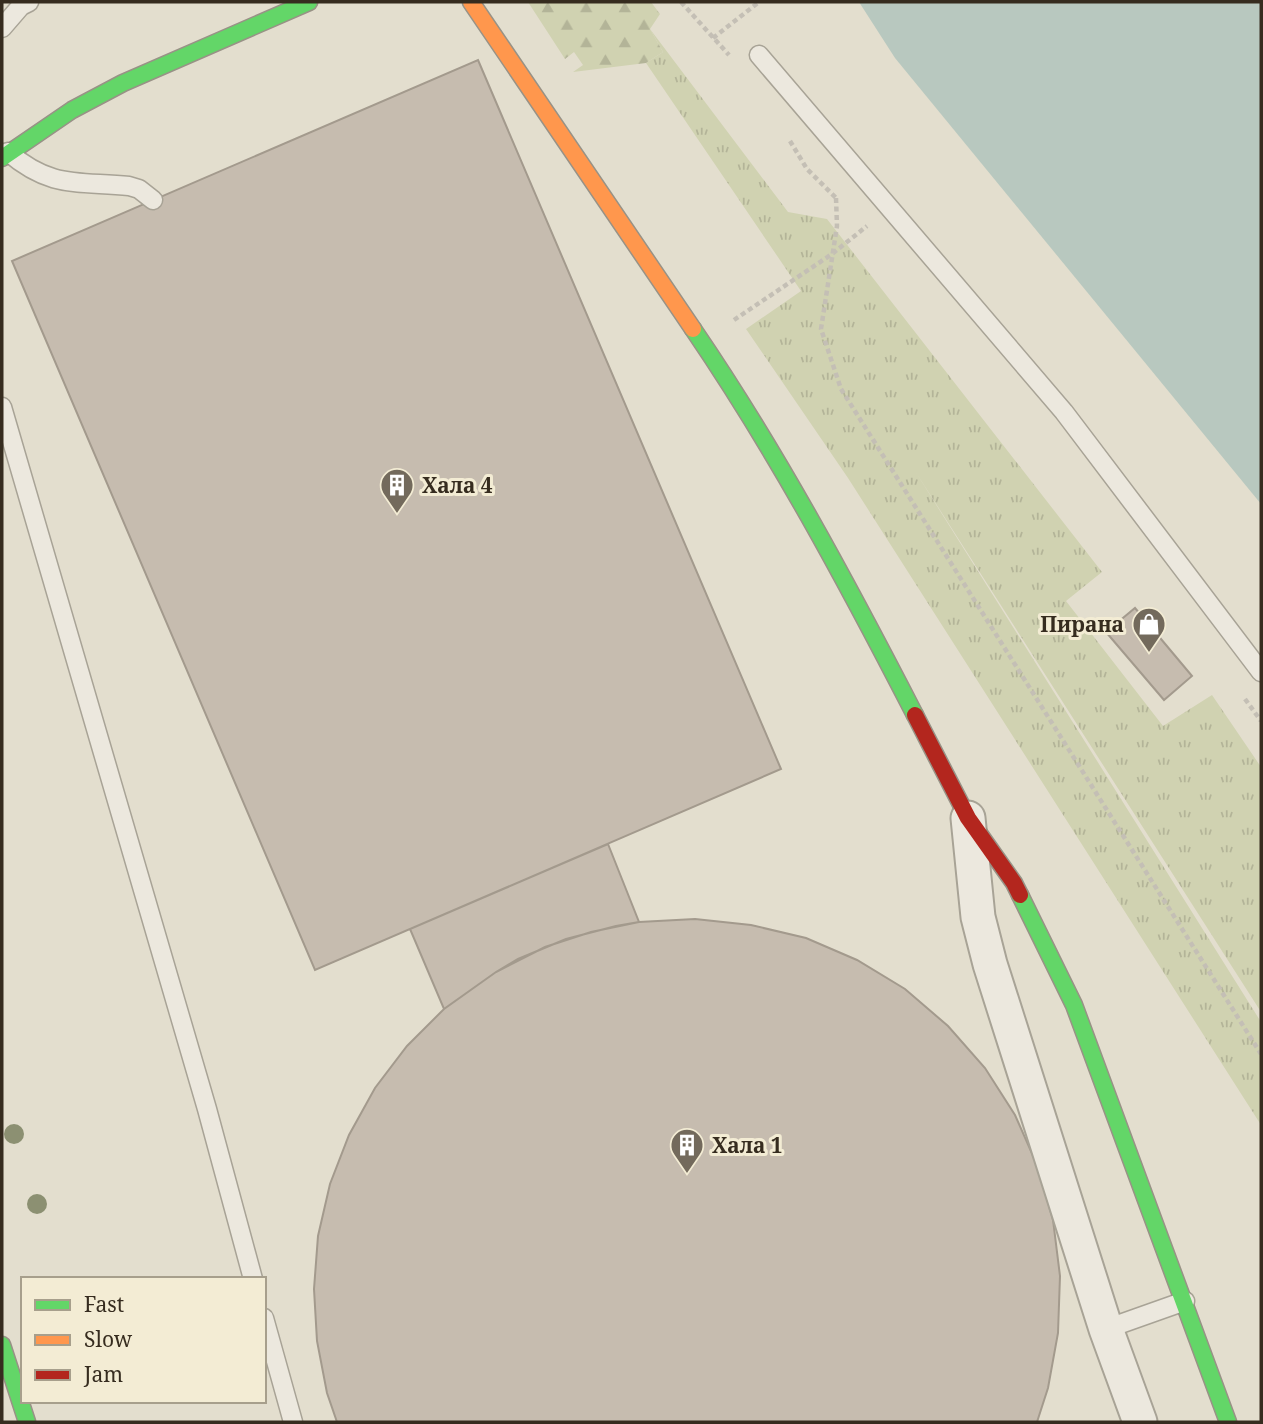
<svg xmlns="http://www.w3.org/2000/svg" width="1263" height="1424" viewBox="0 0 1263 1424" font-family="'Noto Serif',serif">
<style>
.grass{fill:url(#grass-tufts)}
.forest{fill:url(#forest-firs)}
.water{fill:#b8c8bf}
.building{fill:#c6bcaf;stroke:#a39a8d;stroke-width:2}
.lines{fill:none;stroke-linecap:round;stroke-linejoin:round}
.lane-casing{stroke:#a8a396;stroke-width:21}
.street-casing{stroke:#a8a396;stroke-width:37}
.fast-casing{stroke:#989286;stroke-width:19}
.slow-casing{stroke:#989286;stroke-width:19}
.jam-casing{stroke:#989286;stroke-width:19}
.path{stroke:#c4bfb5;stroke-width:4.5;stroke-dasharray:5 3.5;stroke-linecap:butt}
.lane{stroke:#ece8de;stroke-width:18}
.street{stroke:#ece8de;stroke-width:33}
.fast{stroke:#63d668;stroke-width:16}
.slow{stroke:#ff974d;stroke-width:16}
.jam{stroke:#b3261e;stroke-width:16}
.tree{fill:#8c9072}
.labels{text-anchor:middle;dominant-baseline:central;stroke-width:6;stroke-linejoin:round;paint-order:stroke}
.poi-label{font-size:21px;font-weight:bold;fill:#362c1f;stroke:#f3ecd4;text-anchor:start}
</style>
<defs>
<pattern id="grass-tufts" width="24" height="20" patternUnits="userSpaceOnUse" patternTransform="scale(1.75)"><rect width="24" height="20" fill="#d0d2b1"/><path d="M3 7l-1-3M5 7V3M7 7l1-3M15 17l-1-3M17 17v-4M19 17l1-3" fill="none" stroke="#b3b498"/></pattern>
<pattern id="forest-firs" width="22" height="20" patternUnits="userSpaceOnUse" patternTransform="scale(1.75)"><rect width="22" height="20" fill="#d0d2b1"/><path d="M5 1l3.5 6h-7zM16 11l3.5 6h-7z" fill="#b3b498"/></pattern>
</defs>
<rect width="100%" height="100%" fill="#e3dece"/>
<!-- grass -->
<path class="grass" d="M650,29L788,212L827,219L1102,572L1066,601L1163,726L1212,695L1261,767V1012L915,471L1261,1022V1125L848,478L746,329L801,291L646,63L663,52Z"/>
<!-- forest -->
<path class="forest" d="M528,2H651L660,14L650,29L663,52L646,63L573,72L583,65L574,52L565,59Z"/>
<!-- water -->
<path class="water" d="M859,2H1261V504L895,58Z"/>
<!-- building -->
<path class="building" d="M478,60L781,769L315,970L12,261Z
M1135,608L1192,676L1164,700L1106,632Z
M608,844L639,922L591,932L545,947L496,972L444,1009L410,929Z
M695,919L751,925L806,938L857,960L905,989L948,1026L985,1068L1015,1115L1038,1167L1053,1220L1060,1276L1058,1333L1048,1388L1037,1422H337L327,1393L317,1341L314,1289L318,1236L330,1184L349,1135L375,1088L407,1046L444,1009L496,972L518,959L566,939L616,926L639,922Z"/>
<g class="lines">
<defs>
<path id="lane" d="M2,28L21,6L29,2
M759,55L1064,412L1261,672
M8,152C51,189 78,181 129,186L139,189L153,200
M2,407L207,1109L253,1279
M264,1318L293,1422
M1106,1329L1185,1301"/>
<path id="street" d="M968,818L978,917L990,964L1106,1329L1140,1422"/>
<path id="fast" d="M2,158L72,110L123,83L309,2
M693,329C777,452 847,583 915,715
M1020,895L1074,1005L1228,1422
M2,1345L27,1422"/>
<path id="slow" d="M471,2L693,329"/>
<path id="jam" d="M915,715L968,818L1014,883L1020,895"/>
</defs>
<!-- lane casing -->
<use href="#lane" class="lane-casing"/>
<!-- street casing -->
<use href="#street" class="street-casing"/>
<!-- fast casing -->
<use href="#fast" class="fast-casing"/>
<!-- slow casing -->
<use href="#slow" class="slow-casing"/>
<!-- jam casing -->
<use href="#jam" class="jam-casing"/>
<!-- path -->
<path class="path" d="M681,2L729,55
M713,38L759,2
M790,141L807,169L837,199
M836,198L837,226L821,329L841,389L1261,1054
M734,320L832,254L867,226
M1245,699L1261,721"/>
<!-- lane -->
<use href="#lane" class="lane"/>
<!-- street -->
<use href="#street" class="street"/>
<!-- fast -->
<use href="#fast" class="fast"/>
<!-- slow -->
<use href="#slow" class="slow"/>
<!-- jam -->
<use href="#jam" class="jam"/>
</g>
<!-- trees -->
<g class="tree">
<circle cx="14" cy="1134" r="10"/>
<circle cx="37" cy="1204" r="10"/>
</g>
<!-- icons -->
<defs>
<symbol id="building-pin" viewBox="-11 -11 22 30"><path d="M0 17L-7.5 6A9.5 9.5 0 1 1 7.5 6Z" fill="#736a5c" stroke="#f3ecd4"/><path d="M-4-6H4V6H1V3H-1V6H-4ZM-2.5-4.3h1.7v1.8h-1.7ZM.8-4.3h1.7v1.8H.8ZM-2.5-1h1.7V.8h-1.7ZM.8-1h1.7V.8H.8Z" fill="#fff"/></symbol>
<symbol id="shop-pin" viewBox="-11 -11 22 30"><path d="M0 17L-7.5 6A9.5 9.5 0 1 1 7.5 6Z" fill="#736a5c" stroke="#f3ecd4"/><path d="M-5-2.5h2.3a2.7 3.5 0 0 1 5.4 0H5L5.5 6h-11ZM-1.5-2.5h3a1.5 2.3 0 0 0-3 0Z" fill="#fff"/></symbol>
</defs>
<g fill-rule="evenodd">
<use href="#building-pin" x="378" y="466" width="38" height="52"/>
<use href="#shop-pin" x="1130" y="605" width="38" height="52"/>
<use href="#building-pin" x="668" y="1126" width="38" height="52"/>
</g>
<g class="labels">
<!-- poi labels -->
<g class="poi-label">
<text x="422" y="485">Хала 4</text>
<text x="1124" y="624" text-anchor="end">Пирана</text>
<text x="712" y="1145">Хала 1</text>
</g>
</g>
<!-- border -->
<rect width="1263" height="1424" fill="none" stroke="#362c1f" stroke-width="7"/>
<!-- legend -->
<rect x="21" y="1277" width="245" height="126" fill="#f3ecd4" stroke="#a79f8c" stroke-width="2"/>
<rect x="35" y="1300" width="35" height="10" fill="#63d668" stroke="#a79f8c" stroke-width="2"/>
<text x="84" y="1312" font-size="21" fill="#362c1f">Fast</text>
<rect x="35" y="1335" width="35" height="10" fill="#ff974d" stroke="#a79f8c" stroke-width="2"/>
<text x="84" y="1347" font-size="21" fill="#362c1f">Slow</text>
<rect x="35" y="1370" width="35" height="10" fill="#b3261e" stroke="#a79f8c" stroke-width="2"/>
<text x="84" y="1382" font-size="21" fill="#362c1f">Jam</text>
</svg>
